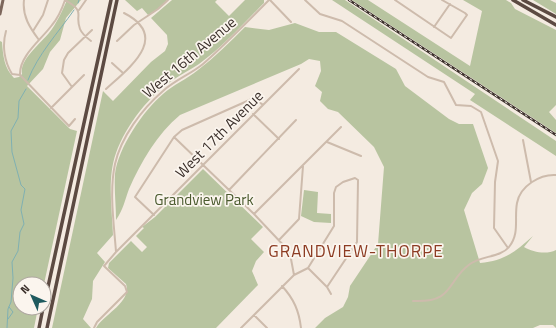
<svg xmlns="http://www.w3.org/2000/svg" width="556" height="328" viewBox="0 0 556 328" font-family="'Titillium Web',sans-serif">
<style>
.green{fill:#b8c4a0}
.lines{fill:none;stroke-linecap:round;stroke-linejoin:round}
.stream{stroke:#7fb0b2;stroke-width:1}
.minor{stroke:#cdbbac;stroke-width:2}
.major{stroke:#7d675c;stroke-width:3}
.highway{stroke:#5c4a42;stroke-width:3.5}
.rail-casing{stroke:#3b302b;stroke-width:2.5}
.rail{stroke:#fbf5ee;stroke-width:1;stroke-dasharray:3;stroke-linecap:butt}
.labels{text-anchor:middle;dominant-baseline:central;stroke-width:3.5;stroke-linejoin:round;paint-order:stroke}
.street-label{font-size:15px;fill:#3b302b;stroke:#fbf5ee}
.park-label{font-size:15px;fill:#4a5a2e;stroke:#fbf5ee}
.quarter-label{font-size:17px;letter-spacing:1px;fill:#8c3b22;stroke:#fbf5ee}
</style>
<rect width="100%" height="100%" fill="#f4ebe1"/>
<!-- green -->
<path class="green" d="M67,0H81L66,18L60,40L50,52L43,69L27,86L70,129L77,131L44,284H20V308H38L34,328H0V41L2,42C3,55 4,68 14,78L19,77L22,74C19,60 41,43 49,33C57,23 62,11 67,0Z
M125,0H167L157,10L148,15L142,8L137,11Z
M172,0H217L215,2L229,16L245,0H264V3C243,24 223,47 199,64C192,69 183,73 176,78C150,94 126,125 116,153C107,178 112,209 113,235L97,253L105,262L93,281L92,299L83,319L91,328H52L103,91L113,101L151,62L165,51L168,44L167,35L151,18Z
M332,0H345L556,141V156L470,100L475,94Z
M352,0H368L470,66L482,11L463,0H506L511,3L515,9L556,30V105L549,112L556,120V133Z
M533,0H550L556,3V14Z
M295,23L319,32H336L396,69L405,86L449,119L459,124H473L488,168L482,184L472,193L464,210L480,263C504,261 515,252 533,236L524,247C533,252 546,255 556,250V328L553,325H540L533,328H315L325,318L343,307L348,297L350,286L378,244L384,167L374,147L338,112L328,109L320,101L322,92L315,86L321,71L320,61L309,59L301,64L180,115C157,134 141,162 129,189C125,200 123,210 116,220C116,205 114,189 115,174C118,148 143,111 163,94C173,85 187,79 198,70C215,57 230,42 245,27L269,30Z
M203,169L263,227L251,239L264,252L256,261L252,271L258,285L216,328H96C104,314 132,302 126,284L108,268L109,263L131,241L142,252L147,247L136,236L144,228L142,227L155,217Z
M304,190L318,192L317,213L331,214V223L314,222L301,216Z"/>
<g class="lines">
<!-- stream -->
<path class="stream" d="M78,3L79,0
M28,80C38,54 58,33 74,10
M8,319L13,312L9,307
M7,328L8,309L11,302L13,278L12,262L18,251L20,232L24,224L21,210L25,189L21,185L12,152L11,131L18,118L19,101L26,89"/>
<!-- minor -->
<path class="minor" d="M24,0C22,16 30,28 39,40
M65,0C87,13 74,13 80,29C82,34 87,38 91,41
M270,0L291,22
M305,0L320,14L342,21L428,77L444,82L456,105L471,106L481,112L498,161L495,182L494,228L508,248
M395,0L451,38L467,15L465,13L442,0
M79,10L86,0
M434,27L450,4
M6,31C2,45 4,61 12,74L20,75
M33,31L43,15L48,0
M117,41L134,25L158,9L168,0
M112,63L123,73
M20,75C19,56 41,40 52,25C58,18 62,9 65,0
M20,75L69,126L75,119
M72,87L62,73L64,60L68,53L92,30
M106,89C129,68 171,37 124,13
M51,108L84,75
M253,114L279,139
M174,137L254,214L287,249L291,259L294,275
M523,140L531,182
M327,142L361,156
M229,190L296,120
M254,214L341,127
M154,215L135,197L174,137L182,130L254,98L263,105
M279,240L299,219L303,166
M116,252C114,224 109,192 115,164C121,137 142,109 163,91C175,80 191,74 203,64C226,44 247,22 269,0
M308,268L327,287L331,294
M282,286C294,299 299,311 301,328
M413,301C455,303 446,281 470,264C481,256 501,257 509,247C520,233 514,219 517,203C520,186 540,174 556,175
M254,315L267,328
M94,328L97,322L127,292L125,286L104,266L116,252L299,69
M241,328L294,275L308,268L334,226V193L336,187L343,182L355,178L358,180L357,242L327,287"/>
<!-- major -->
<path class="major" d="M0,14L3,0"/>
<!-- highway -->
<path class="highway" d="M513,0L556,25
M523,0L556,17
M44,305L111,0
M39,328L43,308
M47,328L117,0"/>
<defs>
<path id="rail" d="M349,0L556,135"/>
</defs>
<!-- rail casing -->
<use href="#rail" class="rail-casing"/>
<!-- rail -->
<use href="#rail" class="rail"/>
</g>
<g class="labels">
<!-- street labels -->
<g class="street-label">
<text transform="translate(189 57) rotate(-40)">West 16th Avenue</text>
<text transform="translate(219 134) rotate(-45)">West 17th Avenue</text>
</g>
<!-- park labels -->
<g class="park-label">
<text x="204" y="199">Grandview Park</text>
</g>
<!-- quarter labels -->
<g class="quarter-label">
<text x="356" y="251">GRANDVIEW-THORPE</text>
</g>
</g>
<!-- north arrow -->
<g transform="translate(32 296) rotate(315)"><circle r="19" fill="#fbf5ee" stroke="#aea6a0"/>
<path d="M0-3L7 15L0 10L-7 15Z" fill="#1f5a5e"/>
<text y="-6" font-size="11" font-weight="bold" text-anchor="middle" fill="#3b302b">N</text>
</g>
</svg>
